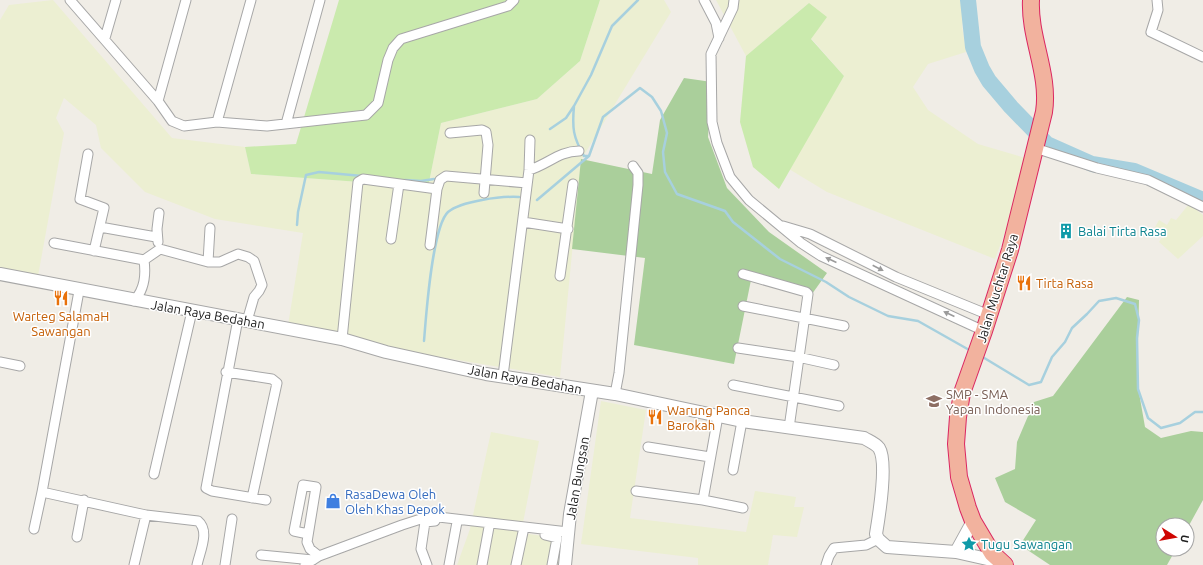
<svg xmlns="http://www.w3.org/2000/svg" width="1203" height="565" viewBox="0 0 1203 565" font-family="Ubuntu,sans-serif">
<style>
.farmland{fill:#ecefd2}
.grass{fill:#caeaad}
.forest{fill:#aacf9b}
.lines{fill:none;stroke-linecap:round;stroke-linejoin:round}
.stream{stroke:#a7d0de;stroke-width:2.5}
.river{stroke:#a7d0de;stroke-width:16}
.minor-casing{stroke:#a7a7a7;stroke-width:11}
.tertiary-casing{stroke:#a7a7a7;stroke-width:14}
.trunk-casing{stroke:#db2761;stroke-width:18}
.minor{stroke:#fff;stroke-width:9}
.tertiary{stroke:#fff;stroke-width:12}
.trunk{stroke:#f2b29e;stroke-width:16}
.oneway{fill:#9b9b9b}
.labels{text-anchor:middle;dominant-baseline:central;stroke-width:3;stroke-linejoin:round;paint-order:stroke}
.culture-label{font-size:13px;fill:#0d838f;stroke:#fff;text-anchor:start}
.food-label{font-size:13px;fill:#c56008;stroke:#fff;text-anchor:start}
.street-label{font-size:13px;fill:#202020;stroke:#fff}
.education-label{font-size:13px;fill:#785e54;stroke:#fff;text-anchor:start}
.shop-label{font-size:13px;fill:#366cbe;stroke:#fff;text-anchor:start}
</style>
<rect width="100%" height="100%" fill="#f0ede6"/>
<!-- farmland -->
<path class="farmland" d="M53,0L172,138L245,147L251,174L428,187L441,123L537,99L580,61L600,0H664L671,12L581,160L560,377L386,348L288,325L303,233L215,219L145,192L101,148L96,125L64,98L56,118L64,133L38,276L0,267V20L9,5Z
M716,0H967L962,26L966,52L928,64L913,87L928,110L978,144L1032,160L995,259L827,192L789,169L844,76L811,38L809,3L746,56Z
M1189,204L1203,215V236L1178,259L1159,242L1164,234L1154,229L1159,220L1167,225L1171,218L1176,220Z
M601,401L646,410L630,518L746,532L755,491L796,497L794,507H804L797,537L773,535L768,565H698V558L581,544Z
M491,432L539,441L521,533L566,539L565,565H457L470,529Z"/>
<!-- grass -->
<path class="grass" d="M339,0H600L580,61L537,99L441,123L428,187L251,174L245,147L296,144Z
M809,3L827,17L811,39L844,76L779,189L753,167L740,122L746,56Z"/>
<!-- forest -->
<path class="forest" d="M684,78L712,82L708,137L727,188L769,232L827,273L812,294L751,280L734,364L634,345L645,258L572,249L581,159L652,174L660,120Z
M1127,297L1139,300L1137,381L1145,427L1161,438L1191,431L1203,432V500L1187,529V525H1163V549H1176L1167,565H1050L1020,545L1036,520L1005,502L995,478L1015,469L1017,442L1034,402L1053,396Z"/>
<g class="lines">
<!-- stream -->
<path class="stream" d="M574,106C572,128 573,137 584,156H589
M550,129L566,118L574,106L591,75L612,26L638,0
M405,180L421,181L434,179
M537,200L589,156L603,117L640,88L652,97L661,111L667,133L663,152L665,172L677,194L725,211L733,222L780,259L826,282L849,297L888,316L918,321L971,351
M297,225L298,212L306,175L319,172L362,176
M424,341C426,317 432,227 448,212C461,201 502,196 519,197
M981,356L1029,385L1041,382L1052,357L1065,342L1072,328L1087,314L1099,301L1116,298L1135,304L1139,320L1137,338L1138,389L1148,418L1161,428L1180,423L1195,412H1203"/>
<!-- river -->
<path class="river" d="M968,0L973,47L982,69L989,81L1011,107L1047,144L1092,164L1134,171L1203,200"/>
<defs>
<path id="minor" d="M70,0L158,101L172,121L184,126L217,122L267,126L366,115L378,103L388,60L393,48L401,39L508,6L514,0
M704,0L716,23L719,38
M734,0L733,8L711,54L712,122L717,143L730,177L749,200L801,243L821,256L984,331
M1157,0L1158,10L1151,32L1203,57
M105,38L116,0
M158,101L186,0
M217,122L251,0
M286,124L320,0
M450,133L482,130L486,132L488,145L484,193
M1035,148L1097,168L1148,180L1203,207
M88,154L80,199L104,208L94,251
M529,170C547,165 559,151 579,151
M523,222L568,229
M783,226L810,234L896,277L989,315
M100,227L156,237
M391,239L399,184
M158,242L157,229L159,213
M54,243L144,260
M430,245L437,189L440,180L446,176L527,183
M208,262L210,228
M743,274L806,292L808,294L789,428
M560,276L573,184
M79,291L42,492L146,515L134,565
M134,301C145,289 146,275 144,260L160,249L208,262H220L238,254L248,257L254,261L262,285L259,291L254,297L247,321
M743,306L844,326
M238,319L206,488L212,491L266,500
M342,339L358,182L363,179L437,189
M738,348L798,357L834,365
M0,362L20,366
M226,372L272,379L277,383L252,498
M503,376L529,170L530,140
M733,385L839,406
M615,394L619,373L638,185V173L633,166
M648,447L710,457
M733,470L742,421
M154,474L192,311
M636,491L703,500L718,416
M703,500L743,508
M146,515L198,521C210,531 200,551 197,565
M34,529L42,492
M308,534L294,531L303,485L316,487L307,542L310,549L319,556
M545,535L557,538L552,565
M77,537L84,500
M261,555L313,560
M225,565L232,519
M305,565L319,556L402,525L430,516L568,532
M427,565L421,549L425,522L435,521
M449,565L457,522
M482,565L489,527
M516,565L523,532
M826,565L829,556L834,548L866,545L878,539"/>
<path id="tertiary" d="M0,274L342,339L386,352L486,374L615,394L742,421L864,438C869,441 875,443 879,448C888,462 879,516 876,534L878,539L887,547L956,552L1001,562
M956,552L973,521
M565,565L570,514L592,391"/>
<path id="trunk" d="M1005,565L992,553L973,521L968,508L959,477L956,444L958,417L962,393L984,331L1010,250L1044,112C1050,74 1029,38 1031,0"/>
</defs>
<!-- minor casing -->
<use href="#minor" class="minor-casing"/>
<!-- tertiary casing -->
<use href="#tertiary" class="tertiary-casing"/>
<!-- trunk casing -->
<use href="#trunk" class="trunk-casing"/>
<!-- minor -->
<use href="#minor" class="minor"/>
<!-- tertiary -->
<use href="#tertiary" class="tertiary"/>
<!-- trunk -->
<use href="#trunk" class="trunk"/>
</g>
<!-- one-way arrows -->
<defs><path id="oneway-solid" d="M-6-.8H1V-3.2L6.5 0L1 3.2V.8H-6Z"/></defs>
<g class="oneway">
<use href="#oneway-solid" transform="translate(831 260) rotate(-155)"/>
<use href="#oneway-solid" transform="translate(878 268) rotate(27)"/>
<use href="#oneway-solid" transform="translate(949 314) rotate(-155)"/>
</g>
<!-- icons -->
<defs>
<symbol id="building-bare" viewBox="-9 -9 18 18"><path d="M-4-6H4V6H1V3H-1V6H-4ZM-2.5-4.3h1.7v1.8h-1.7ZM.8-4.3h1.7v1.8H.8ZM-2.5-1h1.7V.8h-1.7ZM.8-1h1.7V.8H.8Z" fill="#0f9aa8" stroke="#fff" stroke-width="2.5" paint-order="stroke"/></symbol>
<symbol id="restaurant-bare" viewBox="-9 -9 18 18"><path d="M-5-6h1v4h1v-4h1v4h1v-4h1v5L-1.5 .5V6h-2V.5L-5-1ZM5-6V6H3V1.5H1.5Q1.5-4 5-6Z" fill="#e8710a" stroke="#fff" stroke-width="2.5" paint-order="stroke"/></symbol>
<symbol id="school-bare" viewBox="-9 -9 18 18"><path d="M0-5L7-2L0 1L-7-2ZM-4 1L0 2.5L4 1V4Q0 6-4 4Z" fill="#8d6e63" stroke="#fff" stroke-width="2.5" paint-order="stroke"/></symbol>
<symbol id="shop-bare" viewBox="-9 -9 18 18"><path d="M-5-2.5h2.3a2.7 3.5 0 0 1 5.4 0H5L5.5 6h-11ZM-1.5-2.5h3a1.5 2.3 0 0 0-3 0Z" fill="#3f7fe0" stroke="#fff" stroke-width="2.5" paint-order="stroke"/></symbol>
<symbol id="sight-bare" viewBox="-9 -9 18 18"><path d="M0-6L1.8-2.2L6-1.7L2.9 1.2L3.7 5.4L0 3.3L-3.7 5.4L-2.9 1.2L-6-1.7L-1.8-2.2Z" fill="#0f9aa8" stroke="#fff" stroke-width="2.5" paint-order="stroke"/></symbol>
</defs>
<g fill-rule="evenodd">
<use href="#building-bare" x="1055" y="220" width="22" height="22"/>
<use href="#restaurant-bare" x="1013" y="272" width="22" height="22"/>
<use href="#restaurant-bare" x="50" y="287" width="22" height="22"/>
<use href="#school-bare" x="923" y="390" width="22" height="22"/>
<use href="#restaurant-bare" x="644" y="406" width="22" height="22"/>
<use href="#shop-bare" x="322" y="490" width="22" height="22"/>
<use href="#sight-bare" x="958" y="533" width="22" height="22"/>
</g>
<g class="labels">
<!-- culture labels -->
<g class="culture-label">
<text x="1078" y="231">Balai Tirta Rasa</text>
<text x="981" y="544">Tugu Sawangan</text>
</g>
<!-- food labels -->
<g class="food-label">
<text x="1036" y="283">Tirta Rasa</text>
<text x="61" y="316" text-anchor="middle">Warteg SalamaH<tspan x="61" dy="15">Sawangan</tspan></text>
<text x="667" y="410">Warung Panca<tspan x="667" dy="15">Barokah</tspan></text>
</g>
<!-- street labels -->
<g class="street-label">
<text transform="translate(997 288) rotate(-73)">Jalan Muchtar Raya</text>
<text transform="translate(208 314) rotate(10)">Jalan Raya Bedahan</text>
<text transform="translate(525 379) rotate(10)">Jalan Raya Bedahan</text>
<text transform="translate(577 478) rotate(-80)">Jalan Bungsan</text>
</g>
<!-- education labels -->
<g class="education-label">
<text x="946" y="394">SMP - SMA<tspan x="946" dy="15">Yapan Indonesia</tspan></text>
</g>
<!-- shop labels -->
<g class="shop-label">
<text x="345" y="494">RasaDewa Oleh<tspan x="345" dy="15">Oleh Khas Depok</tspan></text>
</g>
</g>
<!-- north arrow -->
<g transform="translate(1175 537) rotate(101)"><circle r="19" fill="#ffffff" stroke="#a6a6a6"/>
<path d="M0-3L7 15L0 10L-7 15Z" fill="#cf0501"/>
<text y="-6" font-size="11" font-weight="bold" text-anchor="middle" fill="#202020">U</text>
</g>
</svg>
